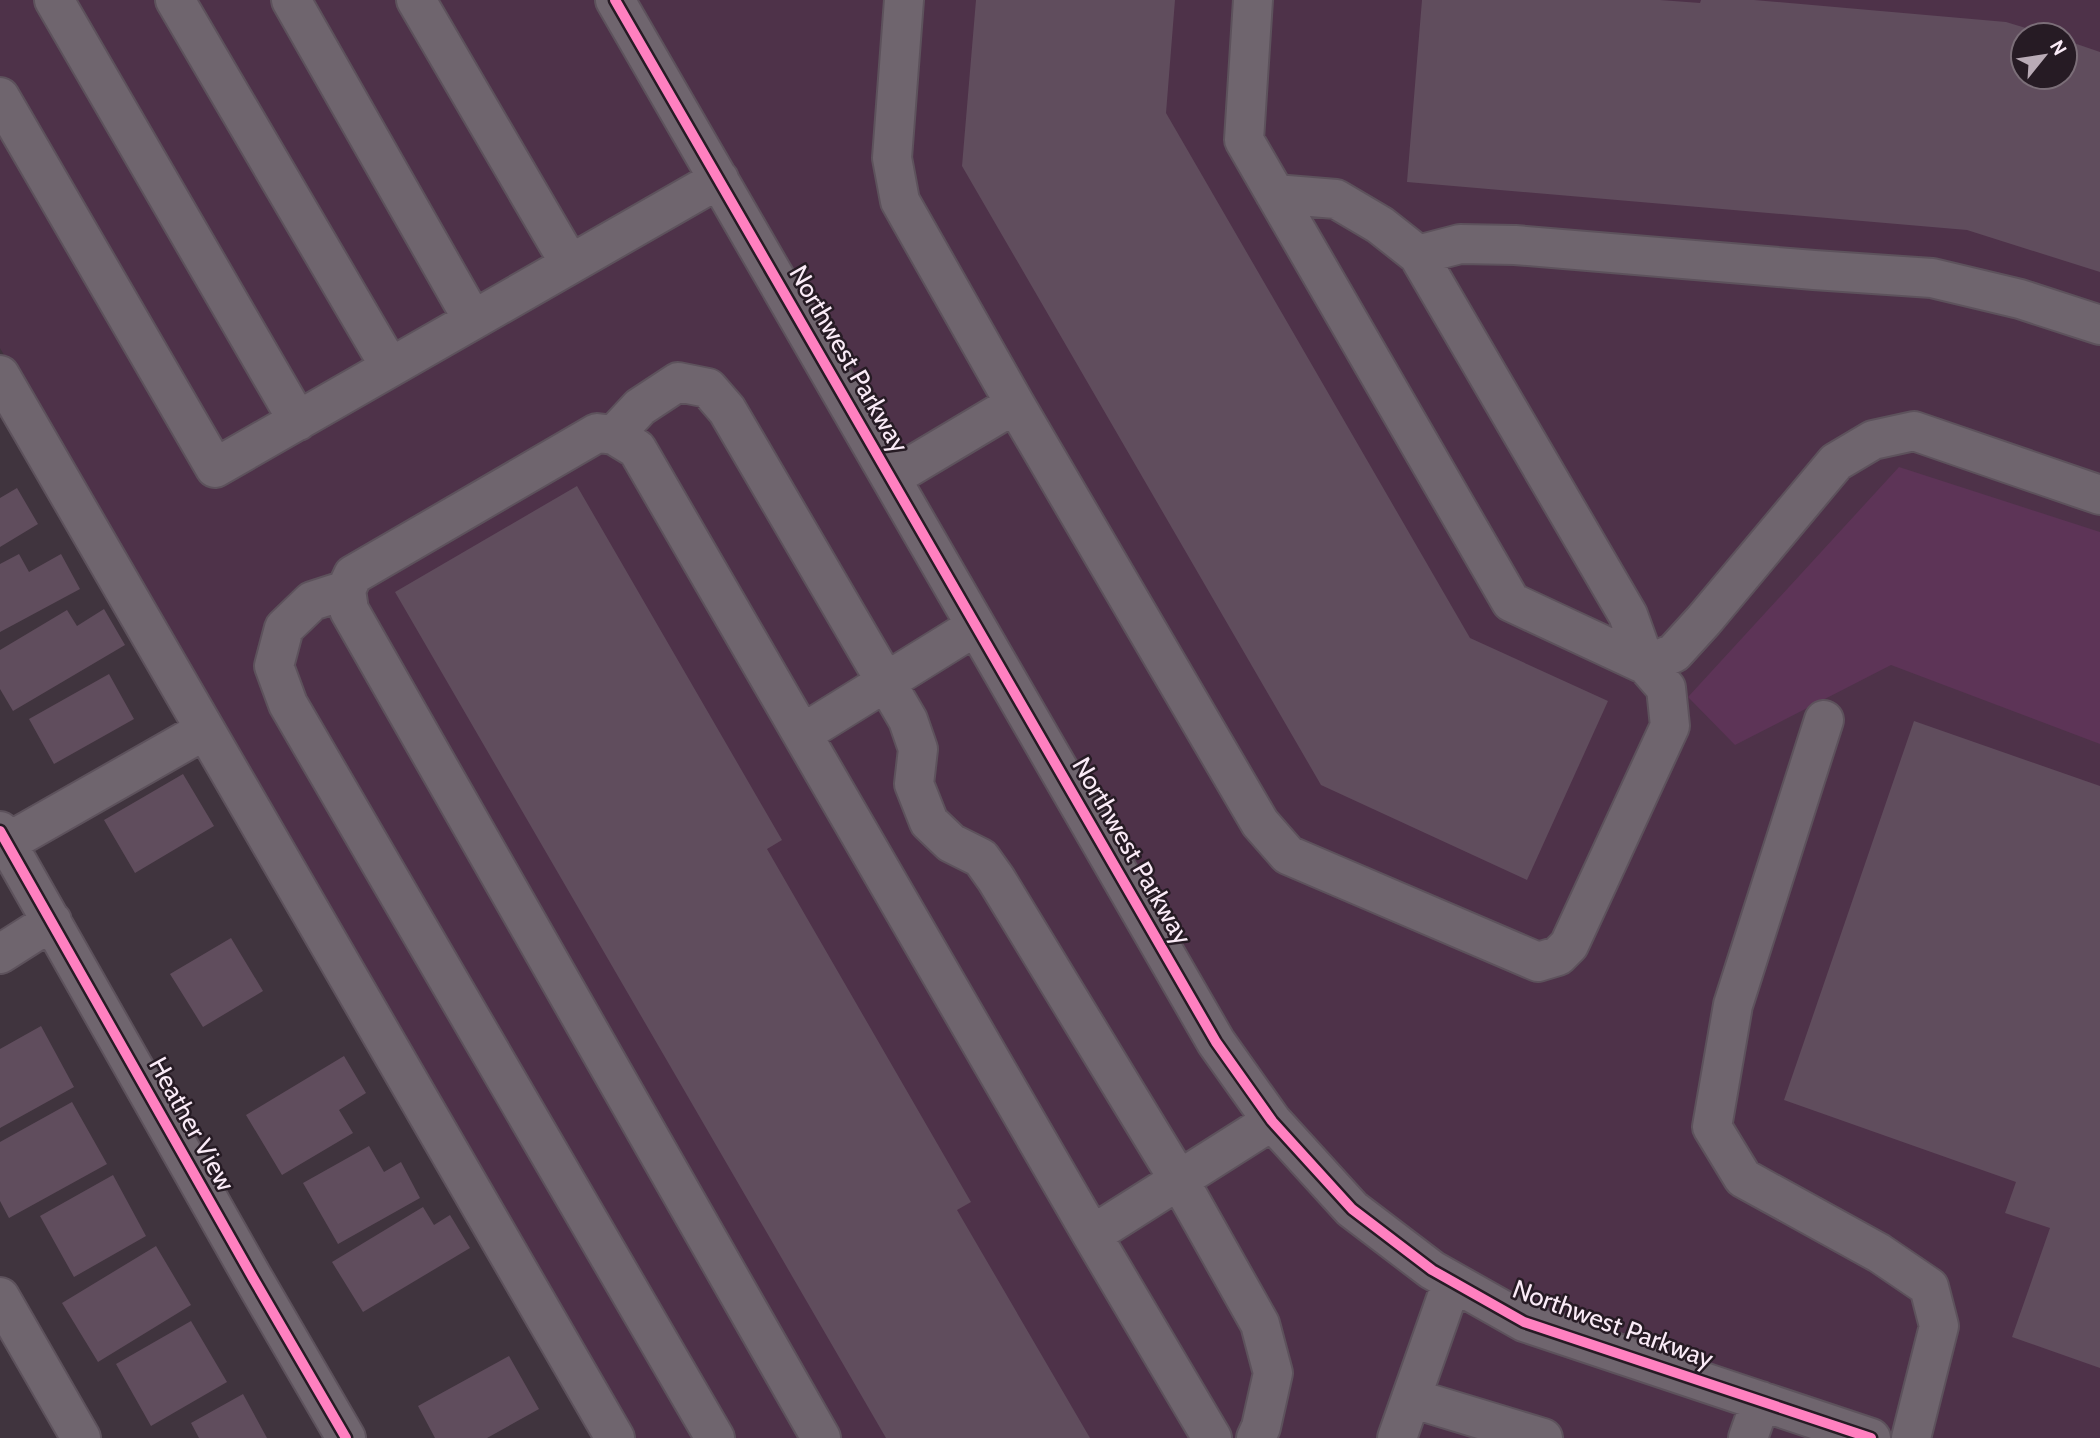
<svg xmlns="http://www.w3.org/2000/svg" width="2100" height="1438" viewBox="0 0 2100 1438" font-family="Cabin,sans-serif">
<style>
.built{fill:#4e3249;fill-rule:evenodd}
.green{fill:#5d3457}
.building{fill:#604d5d}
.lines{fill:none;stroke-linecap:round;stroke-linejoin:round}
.minor-casing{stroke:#5d525c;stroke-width:42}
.minor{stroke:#6f656e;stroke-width:38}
.cycleway-casing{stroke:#261b24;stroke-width:15}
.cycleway{stroke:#ff80c0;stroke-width:10}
.labels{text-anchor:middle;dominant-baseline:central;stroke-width:5;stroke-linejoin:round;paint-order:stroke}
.street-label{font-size:26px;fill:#faebf7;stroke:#261b24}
</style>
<rect width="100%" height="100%" fill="#40343e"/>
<!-- built -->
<path class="built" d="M0,0H2100V1438H632L0,348ZM2023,35H2065V77H2023Z"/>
<!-- green -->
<path class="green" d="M1899,467L2100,532V744L1891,665L1735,745L1688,697Z"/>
<!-- building -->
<path class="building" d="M976,0H1175L1166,113L1470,638L1608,701L1527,880L1321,785L962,166Z
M1422,0H1660L1700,3L1701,0H1754L2006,22L2046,34L2023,35V77H2065V40L2100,52V272L1967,230L1407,182Z
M577,486L782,840L767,849L971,1202L957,1210L1090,1438H886L395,592Z
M17,488L38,524L0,547V498Z
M19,554L29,572L61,554L80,589L0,632V564Z
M104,609L125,645L13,711L0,689V650L67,610L77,626Z
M109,674L134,719L54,764L29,719Z
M1914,721L2100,786V1368L2012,1337L2050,1228L2005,1213L2016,1182L1784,1100Z
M183,774L214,826L135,873L104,820Z
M231,938L263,991L203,1027L170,974Z
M41,1026L74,1087L0,1128V1049Z
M344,1056L366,1093L339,1110L353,1133L282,1175L246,1115Z
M72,1102L107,1164L9,1218L0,1201V1142Z
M369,1146L384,1172L401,1162L420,1198L338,1244L303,1183Z
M113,1175L146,1236L74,1277L40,1216Z
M423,1207L434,1225L450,1215L470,1248L363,1312L332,1262Z
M156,1246L191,1305L98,1362L62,1303Z
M191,1321L227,1382L151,1426L116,1364Z
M509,1356L539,1409L487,1438H435L418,1406Z
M243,1394L267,1438H199L191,1423Z"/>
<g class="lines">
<defs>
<path id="minor" d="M54,0L298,421
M175,0L390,367
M291,0L473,320
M416,0L570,264
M615,0L1216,1042L1272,1121L1352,1209L1432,1270L1524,1322L1871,1438
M904,0L892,158L900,201L1015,404
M0,97L215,468L719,179
M1275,194L1336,199L1380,225L1418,255L1628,615L1646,665L1674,653L1704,620L1836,462L1873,440L1914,431L2100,495
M1418,255L1460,244L1515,245L1814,270L1932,278L2020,299L2100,325
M0,375L615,1438
M614,435L640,407L678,382L708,388L727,410L908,720L918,749L914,784L929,822L951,843L981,858L996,879L1179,1180L1260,1324L1273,1373L1261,1427L1256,1438
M891,478L1015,404L1260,823L1288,855L1538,962L1558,956L1569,945L1670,726L1666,688L1646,665L1511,602L1244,140L1253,0
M346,590L312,601L284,628L274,666L288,704L715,1438
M1824,720L1733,1005L1712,1127L1743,1178L1879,1253L1929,1287L1939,1326L1911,1438
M802,734L976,626
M0,831L253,1278L346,1438
M7,843L205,730
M0,954L52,921
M1092,1235L1272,1121
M0,1297L81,1438
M1411,1398L1543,1438
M821,1438L349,610L346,590L353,575L597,433L614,435L637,449L1092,1235L1212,1438
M1397,1438L1452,1282
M1748,1438L1761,1401"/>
</defs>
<!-- minor casing -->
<use href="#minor" class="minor-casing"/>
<!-- minor -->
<use href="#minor" class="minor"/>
<defs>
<path id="cycleway" d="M615,0L1216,1042L1272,1121L1352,1209L1432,1270L1524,1322L1871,1438
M0,831L253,1278L346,1438"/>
</defs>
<!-- cycleway casing -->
<use href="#cycleway" class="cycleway-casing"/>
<!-- cycleway -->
<use href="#cycleway" class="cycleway"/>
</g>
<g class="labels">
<!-- street labels -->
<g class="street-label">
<text transform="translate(849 359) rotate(60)">Northwest Parkway</text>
<text transform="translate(1132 851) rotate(60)">Northwest Parkway</text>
<text transform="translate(192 1124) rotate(61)">Heather View</text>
<text transform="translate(1613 1324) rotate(20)">Northwest Parkway</text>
</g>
</g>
<!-- north arrow -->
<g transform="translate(2044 56) rotate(60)"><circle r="33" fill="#261b24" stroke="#7b6e78" stroke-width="2"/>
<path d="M0-5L12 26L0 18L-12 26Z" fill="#b9abb6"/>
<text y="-10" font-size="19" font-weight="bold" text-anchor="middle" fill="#faebf7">N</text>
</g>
</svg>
